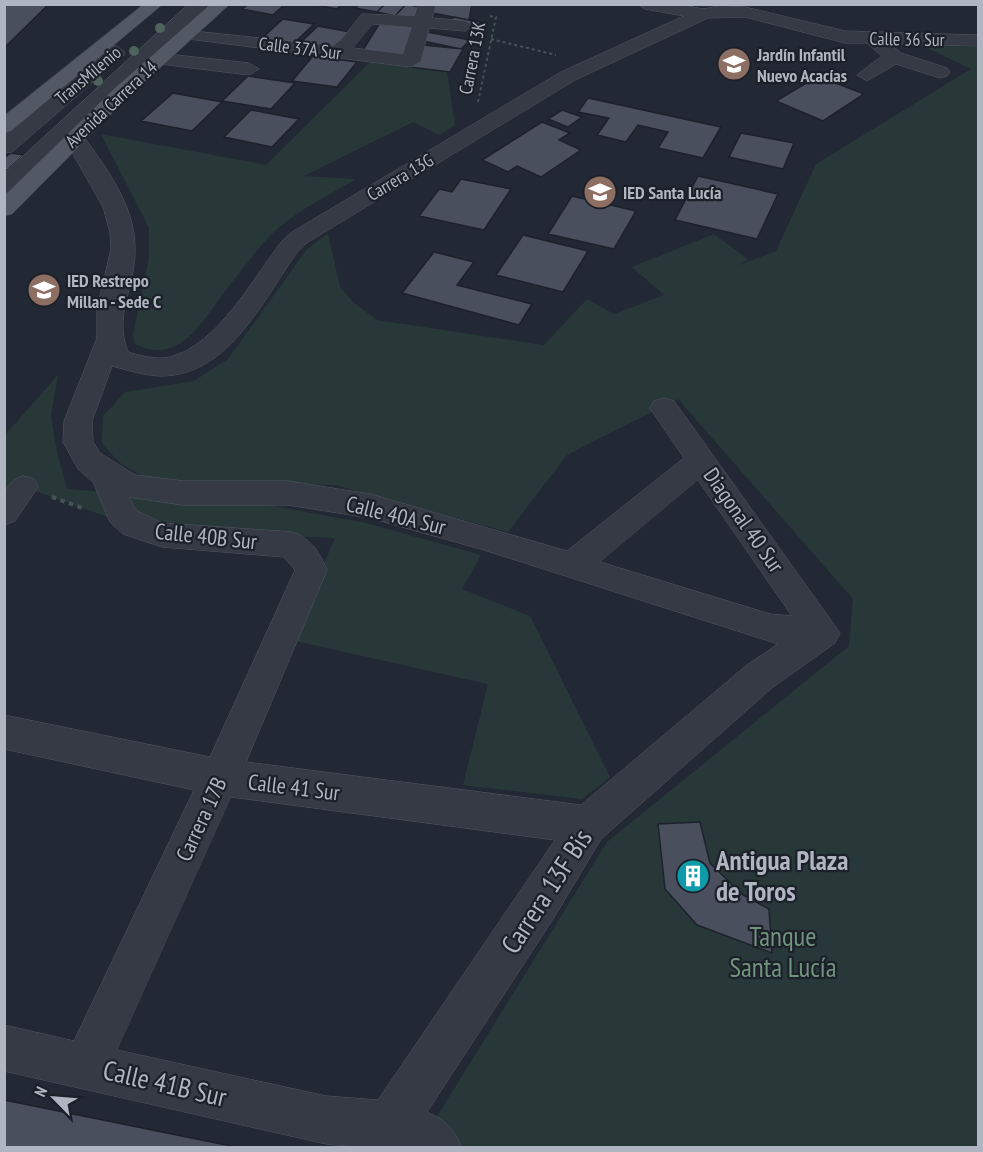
<svg xmlns="http://www.w3.org/2000/svg" width="983" height="1152" viewBox="0 0 983 1152" font-family="'PT Sans Narrow',sans-serif">
<style>
.green{fill:#283839}
.building{fill:#494f5d;stroke:#1d212b;stroke-width:1.5}
.lines{fill:none;stroke-linecap:round;stroke-linejoin:round}
.minor-casing{stroke:#525862;stroke-width:1}
.major-casing{stroke:#3e434e;stroke-width:1}
.path-far1{stroke:#455356;stroke-width:2;stroke-dasharray:3 3;stroke-linecap:butt}
.path{stroke:#455356;stroke-width:4;stroke-dasharray:4.5 4.5;stroke-linecap:butt}
.minor{fill:#353a44;fill-rule:evenodd}
.major{fill:#535964;fill-rule:evenodd}
.tree{fill:#4d635c}
.labels{text-anchor:middle;dominant-baseline:central;stroke-width:4.5;stroke-linejoin:round;paint-order:stroke}
.far-street-label{font-size:18px;fill:#afb5c1;stroke:#1b2029}
.far-poi-label{font-size:18px;font-weight:bold;fill:#afb5c1;stroke:#1b2029;text-anchor:start}
.street-label{font-size:22px;fill:#afb5c1;stroke:#1b2029}
.near-poi-label{font-size:27px;font-weight:bold;fill:#afb5c1;stroke:#1b2029;text-anchor:start}
.near-street-label{font-size:27px;fill:#afb5c1;stroke:#1b2029}
.near-park-label{font-size:27px;fill:#71947c;stroke:#1b2029}
</style>
<rect width="100%" height="100%" fill="#222834"/>
<!-- green -->
<path class="green" d="M921,45L978,47V1147H418L607,842L849,646L853,599L678,399L567,455L508,532L335,485L149,480L120,463L102,444L103,416L125,392L194,381L228,359L307,249L328,233L340,287L354,303L377,320L544,345L587,299L614,314L664,295L632,267L714,234L749,260L737,266L776,251L816,164L971,69Z
M370,62L447,72L455,125L439,135L413,122L304,176L356,179C331,194 304,207 282,225C265,237 231,284 217,302C197,331 173,365 134,343L133,334L149,258V228L101,134L266,165Z
M58,375L51,415L57,452L67,489L263,504L366,523L481,555L462,589L530,616L610,777L582,799L463,785L488,684L291,640L335,538L141,529L24,487L5,492L4,436Z"/>
<!-- building -->
<path class="building" d="M4,4H49L4,48Z
M249,4H278L284,5L273,15L242,9Z
M311,4H342L337,9Z
M360,4H385L377,12L355,8Z
M385,4H406L395,16L377,12Z
M406,4L423,8L418,21L395,16Z
M434,4H472L469,20L432,13Z
M454,17L469,20L481,22L472,31L449,21Z
M283,19L314,24L293,44L261,39Z
M379,24L419,27L402,59L360,55Z
M318,26L350,32L333,48L301,42Z
M427,32L470,40L461,49L418,40Z
M423,45L463,49L450,72L409,67Z
M313,56L357,62L337,87L292,81Z
M248,76L295,83L271,109L222,101Z
M818,76L864,94L823,121L776,101Z
M173,93L222,102L192,131L141,121Z
M588,98L721,127L703,158L658,148L668,132L638,125L626,142L597,135L609,118L578,112Z
M251,110L299,119L272,147L224,137Z
M562,110L582,117L568,127L548,119Z
M542,122L570,133L559,140L581,150L541,177L517,166L508,172L482,160Z
M741,133L794,143L783,169L729,157Z
M11,153L24,155L4,173V158Z
M698,176L778,194L757,239L675,220Z
M461,179L511,189L484,230L419,216L439,189L452,192Z
M572,196L636,211L614,249L548,234Z
M523,235L588,251L563,292L496,275Z
M434,252L474,262L457,285L532,304L519,325L402,293Z
M700,822L710,863L743,895L769,909L772,953L697,925L665,889L658,824Z
M4,1100L241,1148H4Z"/>
<g class="lines">
<defs>
<path id="minor" d="M189,4H208L183,30L336,46L362,14L415,16L418,4H436L432,18L465,21L474,26L465,31L429,28L421,61L411,67L188,39L182,38L180,32L158,53L249,63L259,69L249,75L160,64L151,59L75,131L81,133C105,166 135,205 135,248C136,286 113,315 128,352C141,356 156,360 170,357C218,345 253,278 282,241L292,232L561,72L684,16L645,9L637,4H679L703,9L719,6L745,7L845,31L978,35V46L890,44L901,53L947,68L950,72L947,76L940,78L896,64L867,81L857,75L882,56L867,43H845L745,17L708,18L575,80L308,242L298,251C264,298 230,375 162,376C145,376 128,370 112,366L92,421L93,442L100,453L135,475L183,481H288L370,494L567,551L684,458L650,408L654,401L664,398L674,401L840,633L835,643L773,687L601,839L553,919L427,1112C445,1120 454,1129 462,1148H372L326,1144L4,1071V1025L74,1041L194,790L4,749V715L210,757L295,570L284,557L162,547L123,534L110,522L93,482L78,469L63,442L64,421L97,338V309L111,249L110,232L103,207L65,140L12,191L4,193V174ZM373,24L412,27L403,54L353,48ZM698,480L792,616L770,614L600,562ZM129,497L183,505H288L370,518L484,550L778,644L747,665L581,805L246,762L327,570C319,552 312,539 292,532L162,523L137,511ZM231,797L555,840L378,1100L326,1096L117,1050Z
M116,46L125,52L123,56L12,152L4,153V136L109,48Z
M23,476L34,479L38,487L15,521L4,525C4,504 0,483 23,476Z"/>
<path id="major" d="M144,4H163L11,131L4,133V116Z
M211,4H230L129,96L12,214L4,216V196L115,88Z"/>
</defs>
<!-- minor casing -->
<use href="#minor" class="minor-casing"/>
<!-- major casing -->
<use href="#major" class="major-casing"/>
<!-- path-far1 -->
<path class="path-far1" d="M491,39L556,55
M478,102L496,17L488,16"/>
<!-- path -->
<path class="path" d="M52,497L85,509"/>
<!-- minor -->
<use href="#minor" class="minor"/>
<!-- major -->
<use href="#major" class="major"/>
</g>
<!-- trees -->
<g class="tree">
<circle cx="160" cy="28" r="5"/>
<circle cx="134" cy="51" r="5"/>
<circle cx="98" cy="81" r="5"/>
</g>
<!-- icons -->
<defs>
<symbol id="school-disc" viewBox="-11 -11 22 22"><circle r="9.5" fill="#8d6e63" stroke="#1b2029"/><path d="M0-5L7-2L0 1L-7-2ZM-4 1L0 2.5L4 1V4Q0 6-4 4Z" fill="#fff"/></symbol>
<symbol id="building-disc" viewBox="-11 -11 22 22"><circle r="9.5" fill="#0f9aa8" stroke="#1b2029"/><path d="M-4-6H4V6H1V3H-1V6H-4ZM-2.5-4.3h1.7v1.8h-1.7ZM.8-4.3h1.7v1.8H.8ZM-2.5-1h1.7V.8h-1.7ZM.8-1h1.7V.8H.8Z" fill="#fff"/></symbol>
</defs>
<g fill-rule="evenodd">
<use href="#school-disc" x="715" y="45" width="38" height="38"/>
<use href="#school-disc" x="581" y="173" width="38" height="38"/>
<use href="#school-disc" x="25" y="271" width="38" height="38"/>
<use href="#building-disc" x="674" y="857" width="38" height="38"/>
</g>
<g class="labels">
<!-- far-street labels -->
<g class="far-street-label">
<text transform="translate(907 39) rotate(1)">Calle 36 Sur</text>
<text transform="translate(300 48) rotate(7)">Calle 37A Sur</text>
<text transform="translate(472 58) rotate(-79)">Carrera 13K</text>
<text transform="translate(88 75) rotate(-40)">TransMilenio</text>
<text transform="translate(111 104) rotate(-43)">Avenida Carrera 14</text>
<text transform="translate(400 177) rotate(-31)">Carrera 13G</text>
</g>
<!-- far-poi labels -->
<g class="far-poi-label">
<text x="757" y="54">Jardín Infantil<tspan x="757" dy="21">Nuevo Acacías</tspan></text>
<text x="623" y="192">IED Santa Lucía</text>
<text x="67" y="280">IED Restrepo<tspan x="67" dy="21">Millan - Sede C</tspan></text>
</g>
<!-- street labels -->
<g class="street-label">
<text transform="translate(396 515) rotate(14)">Calle 40A Sur</text>
<text transform="translate(744 520) rotate(55)">Diagonal 40 Sur</text>
<text transform="translate(206 536) rotate(6)">Calle 40B Sur</text>
<text transform="translate(294 787) rotate(7)">Calle 41 Sur</text>
<text transform="translate(201 819) rotate(-65)">Carrera 17B</text>
</g>
<!-- near-poi labels -->
<g class="near-poi-label">
<text x="716" y="860">Antigua Plaza<tspan x="716" dy="31">de Toros</tspan></text>
</g>
<!-- near-street labels -->
<g class="near-street-label">
<text transform="translate(546 891) rotate(-57)">Carrera 13F Bis</text>
<text transform="translate(165 1083) rotate(13)">Calle 41B Sur</text>
</g>
<!-- near-park labels -->
<g class="near-park-label">
<text x="783" y="936">Tanque<tspan x="783" dy="31">Santa Lucía</tspan></text>
</g>
</g>
<!-- border -->
<rect width="983" height="1152" fill="none" stroke="#afb5c1" stroke-width="12"/>
<!-- north arrow -->
<g transform="translate(54 1098) rotate(295)" stroke="#1b2029" stroke-width="4.5" paint-order="stroke">
<path d="M0-4.5L10 22L0 15L-10 22Z" fill="#afb5c1"/>
<text y="-9" font-size="16" font-weight="bold" text-anchor="middle" fill="#afb5c1">N</text>
</g>
</svg>
